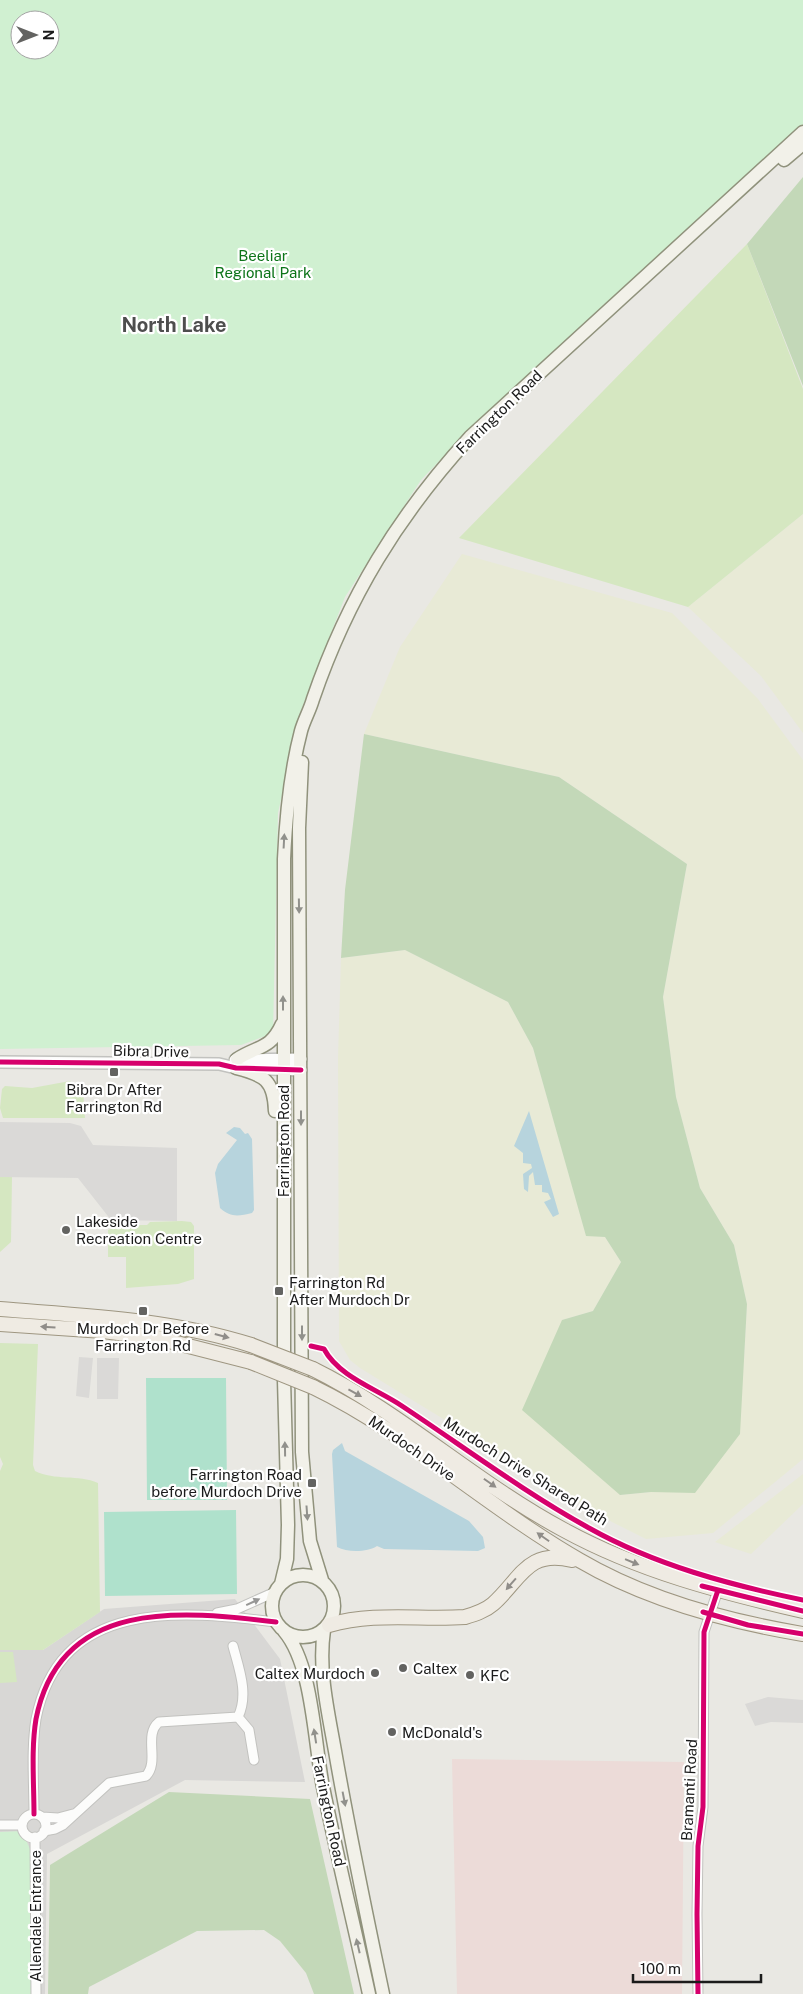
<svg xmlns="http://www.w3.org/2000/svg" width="803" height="1994" viewBox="0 0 803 1994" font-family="'Public Sans',sans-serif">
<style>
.residential{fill:#d8d7d5}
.commercial{fill:#ecdbd8}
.farmland{fill:#e8ead6}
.grass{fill:#d5e7c1}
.forest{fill:#c3d8b8}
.park{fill:#d0f0d1;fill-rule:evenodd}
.pitch{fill:#afe1cc}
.parking{fill:#dad9d7}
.water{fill:#b7d4dd}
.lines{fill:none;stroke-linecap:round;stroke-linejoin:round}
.minor-casing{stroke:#c2c2bf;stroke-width:11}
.tertiary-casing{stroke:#c2c2bf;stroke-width:14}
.secondary-casing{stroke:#90927c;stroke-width:15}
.primary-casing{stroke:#9e9681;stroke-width:16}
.minor{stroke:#fcfcfb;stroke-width:9}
.tertiary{stroke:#fcfcfb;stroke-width:11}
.secondary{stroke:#f2f1e9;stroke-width:12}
.primary{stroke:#efebe3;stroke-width:14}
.primary-bridge-casing{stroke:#9e9681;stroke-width:16;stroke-linecap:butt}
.primary-bridge{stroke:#efebe3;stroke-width:14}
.cycleway-casing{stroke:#fff;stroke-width:8}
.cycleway{stroke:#d6006c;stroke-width:5}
.oneway{fill:#91918c}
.oneway2{fill:#908d89}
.oneway3{fill:#979796}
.poi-dot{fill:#636361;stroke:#fff;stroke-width:2}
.labels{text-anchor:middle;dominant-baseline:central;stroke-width:4.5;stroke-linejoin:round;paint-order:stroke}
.park-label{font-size:15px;fill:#0d7419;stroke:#fff}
.street-label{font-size:15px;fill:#1b1b1b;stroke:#fff}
.poi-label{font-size:15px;fill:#1b1b1b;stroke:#fff;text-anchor:start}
.district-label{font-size:20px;font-weight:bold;fill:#4e4e4e;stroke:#fff}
</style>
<rect width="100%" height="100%" fill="#e9e8e3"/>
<!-- residential -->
<path class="residential" d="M235,1599L280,1659L305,1782L185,1780L47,1854L45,1994H0V1650H43L104,1609Z"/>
<!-- commercial -->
<path class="commercial" d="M452,1759L684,1762L682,1994H457Z"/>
<!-- farmland -->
<path class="farmland" d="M803,514V733L761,676L688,607Z
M462,554L672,613L758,699L803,760V1459L713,1533L646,1539L612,1522L360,1368L350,1360L339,1341L338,1058L341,958L405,950L508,1002L533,1048L586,1235L605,1237L621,1262L593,1311L562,1320L620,1495L651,1492L744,1360L747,1304L734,1245L700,1188L676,1097L663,997L687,864L559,777L364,734L400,647Z
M803,1474V1504L751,1554L715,1542Z"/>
<!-- grass -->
<path class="grass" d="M747,244L803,389V514L688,607L459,538Z
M70,1081L83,1089L85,1118H3L0,1108L2,1089L5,1086L32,1088Z
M0,1177H12L11,1242L0,1252Z
M182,1221L191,1222L194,1226V1279L178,1284L126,1288V1257H108V1230L119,1225H147L150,1222Z
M0,1343L38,1344L33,1465L35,1471C55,1481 78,1474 98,1483L100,1612L43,1650H0V1471L3,1464L0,1457Z
M0,1652H13L17,1682L0,1683Z"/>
<!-- forest -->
<path class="forest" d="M803,177V386L747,244Z
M364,734L559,777L687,864L663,997L676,1097L700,1188L734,1245L747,1304L740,1434L695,1493L651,1492L620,1495L522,1410L562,1320L593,1311L621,1262L605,1237L586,1236L533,1048L508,1002L405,950L341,958L345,890Z
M169,1792L310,1799L354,1994H314L306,1973L280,1941L264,1930L197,1931L89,1987L88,1994H48L50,1865Z"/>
<!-- park -->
<path class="park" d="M0,0H803V126L539,365L470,429L421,480L345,597L300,713L278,813L273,1033L241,1045L0,1049ZM20,20H50V50H20Z
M22,1831L30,1849L32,1994H0V1832Z"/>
<!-- pitch -->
<path class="pitch" d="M146,1378H226L227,1500H147Z
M236,1510L237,1594L105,1596L104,1512Z"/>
<!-- parking -->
<path class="parking" d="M0,1122L70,1123L81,1126L93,1145L177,1148V1221L111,1220L78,1178L0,1177Z
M79,1357L93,1358L89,1398L76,1396Z
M97,1358H119L118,1399H97Z
M768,1697L803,1700V1723L771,1722L755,1726L745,1704Z"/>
<!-- water -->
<path class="water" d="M529,1111L559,1214L553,1217L544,1202L551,1199L548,1193L542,1192V1185H535L533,1172L529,1176L528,1192L524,1189L523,1174L532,1168L531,1164L523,1163V1153L514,1146Z
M234,1127L240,1128L245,1134L248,1133L252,1139L254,1210L252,1213C239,1216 231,1218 220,1208L215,1173L218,1164L237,1140L226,1133Z
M342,1443L345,1451L469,1521L483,1537L485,1548L478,1551L384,1549L377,1546C368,1552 348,1553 337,1547L332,1454L333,1450Z"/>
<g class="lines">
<defs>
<path id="minor" d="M217,1613L237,1609L275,1592
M238,1717L249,1730L254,1760
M34,1814C34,1783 31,1749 36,1719C60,1597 182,1611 276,1622
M22 1826a12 12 0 1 1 24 0a12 12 0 1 1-24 0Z
M42,1817L58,1818L73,1814
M0,1825H22
M44,1831L55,1829L63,1825L109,1783L146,1776C160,1761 143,1735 159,1722L238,1717C249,1694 239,1669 233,1646
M35,1837L36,1994
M698,1994L697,1914L698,1846L703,1807L704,1632L718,1590"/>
<path id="tertiary" d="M235,1060L301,1059
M0,1062L219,1064L236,1068L301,1070"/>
<path id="secondary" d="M784,160L803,144
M302,762L299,828L302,1452L310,1541L322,1580
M237,1059C259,1045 270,1050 282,1024
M236,1068C264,1075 274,1080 275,1111
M272 1606a31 31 0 1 1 62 0a31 31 0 1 1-62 0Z
M281,1584L287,1559L288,1525L284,1380V859C286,815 290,773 301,731C304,720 310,710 313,699C348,597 398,516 470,437L803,132
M324,1630C318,1670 328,1711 335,1751C349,1832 366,1913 383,1994
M284,1631C313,1665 314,1742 323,1787C337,1856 354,1925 369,1994"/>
<path id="primary" d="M0,1309C85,1316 169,1319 251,1345
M0,1324L103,1331L157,1338L251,1362
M313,1369C402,1413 476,1483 564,1530C639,1571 720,1592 803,1611
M313,1387C408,1433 487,1507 579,1560C647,1600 725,1621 803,1634
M329,1625C374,1612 419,1620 465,1617C475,1614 485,1611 493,1604C521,1579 527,1549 572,1560"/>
</defs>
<!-- minor casing -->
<use href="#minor" class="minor-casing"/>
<!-- tertiary casing -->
<use href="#tertiary" class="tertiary-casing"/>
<!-- secondary casing -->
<use href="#secondary" class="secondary-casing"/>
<!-- primary casing -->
<use href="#primary" class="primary-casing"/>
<!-- minor -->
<use href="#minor" class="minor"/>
<!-- tertiary -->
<use href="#tertiary" class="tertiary"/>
<!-- secondary -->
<use href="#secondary" class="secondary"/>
<!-- primary -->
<use href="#primary" class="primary"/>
<defs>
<path id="primary-bridge" d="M251,1345L313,1369
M251,1362L313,1387"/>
</defs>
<!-- primary-bridge casing -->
<use href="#primary-bridge" class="primary-bridge-casing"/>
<!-- primary-bridge -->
<use href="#primary-bridge" class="primary-bridge"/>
<defs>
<path id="cycleway" d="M0,1062L219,1064L236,1068L301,1070
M311,1346L324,1349C339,1377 377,1389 402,1406C464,1447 524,1492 589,1528C655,1565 730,1585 803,1600
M702,1586L803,1611
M703,1612L748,1625L803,1634
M34,1814C34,1783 31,1749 36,1719C60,1597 182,1611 276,1622
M698,1994L697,1914L698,1846L703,1807L704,1632L718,1590"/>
</defs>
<!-- cycleway casing -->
<use href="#cycleway" class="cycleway-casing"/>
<!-- cycleway -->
<use href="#cycleway" class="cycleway"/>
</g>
<!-- one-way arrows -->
<defs><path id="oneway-solid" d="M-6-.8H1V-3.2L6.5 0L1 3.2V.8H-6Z" transform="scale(1.25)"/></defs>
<g class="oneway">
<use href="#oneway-solid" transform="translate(284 841) rotate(-87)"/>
<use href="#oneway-solid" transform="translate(299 906) rotate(89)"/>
<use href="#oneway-solid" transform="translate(283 1003) rotate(-90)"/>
<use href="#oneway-solid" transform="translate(301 1118) rotate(90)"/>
<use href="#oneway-solid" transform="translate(302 1333) rotate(90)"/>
<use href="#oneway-solid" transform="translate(285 1449) rotate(-91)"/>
<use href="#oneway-solid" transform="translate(307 1513) rotate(86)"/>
<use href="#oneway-solid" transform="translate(315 1736) rotate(-99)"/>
<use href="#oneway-solid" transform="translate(344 1799) rotate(79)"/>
<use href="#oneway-solid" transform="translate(358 1946) rotate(-103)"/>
</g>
<g class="oneway2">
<use href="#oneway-solid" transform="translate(48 1327) rotate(-176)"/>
<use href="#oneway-solid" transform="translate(222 1336) rotate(15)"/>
<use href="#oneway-solid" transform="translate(355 1393) rotate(29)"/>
<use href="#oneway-solid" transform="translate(490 1483) rotate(35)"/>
<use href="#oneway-solid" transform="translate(543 1537) rotate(-145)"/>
<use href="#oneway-solid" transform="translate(632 1562) rotate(22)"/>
<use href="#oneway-solid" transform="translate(511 1584) rotate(131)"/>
</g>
<use class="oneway3" href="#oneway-solid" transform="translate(253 1602) rotate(-25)"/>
<!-- markers -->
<g class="poi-dot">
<rect x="109" y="1067" width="10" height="10" rx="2.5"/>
<circle cx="66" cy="1230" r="5"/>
<rect x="274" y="1286" width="10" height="10" rx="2.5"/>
<rect x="138" y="1306" width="10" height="10" rx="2.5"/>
<rect x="307" y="1478" width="10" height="10" rx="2.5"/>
<circle cx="403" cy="1668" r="5"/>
<circle cx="375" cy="1673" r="5"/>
<circle cx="470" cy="1675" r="5"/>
<circle cx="392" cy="1732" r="5"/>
</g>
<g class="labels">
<!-- park labels -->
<g class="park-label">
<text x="263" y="255">Beeliar<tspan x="263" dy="17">Regional Park</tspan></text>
</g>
<!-- street labels -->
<g class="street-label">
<text transform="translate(499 412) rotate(-44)">Farrington Road</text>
<text transform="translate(151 1051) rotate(1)">Bibra Drive</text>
<text transform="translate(283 1141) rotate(-90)">Farrington Road</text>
<text transform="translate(412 1448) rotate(35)">Murdoch Drive</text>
<text transform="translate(526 1471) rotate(32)">Murdoch Drive Shared Path</text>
<text transform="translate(689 1790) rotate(-87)">Bramanti Road</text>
<text transform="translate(329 1811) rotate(78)">Farrington Road</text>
<text transform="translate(35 1916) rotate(-90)">Allendale Entrance</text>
</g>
<!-- poi labels -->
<g class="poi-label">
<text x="114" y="1089" text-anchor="middle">Bibra Dr After<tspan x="114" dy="17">Farrington Rd</tspan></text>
<text x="76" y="1221">Lakeside<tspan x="76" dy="17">Recreation Centre</tspan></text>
<text x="289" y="1282">Farrington Rd<tspan x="289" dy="17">After Murdoch Dr</tspan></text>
<text x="143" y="1328" text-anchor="middle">Murdoch Dr Before<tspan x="143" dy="17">Farrington Rd</tspan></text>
<text x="302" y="1474" text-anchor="end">Farrington Road<tspan x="302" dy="17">before Murdoch Drive</tspan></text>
<text x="413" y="1668">Caltex</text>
<text x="365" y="1673" text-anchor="end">Caltex Murdoch</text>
<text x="480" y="1675">KFC</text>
<text x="402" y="1732">McDonald's</text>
</g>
<!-- district labels -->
<g class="district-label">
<text x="174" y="325">North Lake</text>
</g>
</g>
<!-- north arrow -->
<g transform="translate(35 35) rotate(90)"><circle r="24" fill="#ffffff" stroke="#a4a4a4"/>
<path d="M0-4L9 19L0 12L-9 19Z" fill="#636361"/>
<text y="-8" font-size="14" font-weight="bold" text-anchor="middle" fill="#1b1b1b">N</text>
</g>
<!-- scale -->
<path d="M633 1974v8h128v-8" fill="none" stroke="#1b1b1b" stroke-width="2.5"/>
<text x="640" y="1974" font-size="15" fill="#1b1b1b" stroke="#ffffff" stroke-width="4" paint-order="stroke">100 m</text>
</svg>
